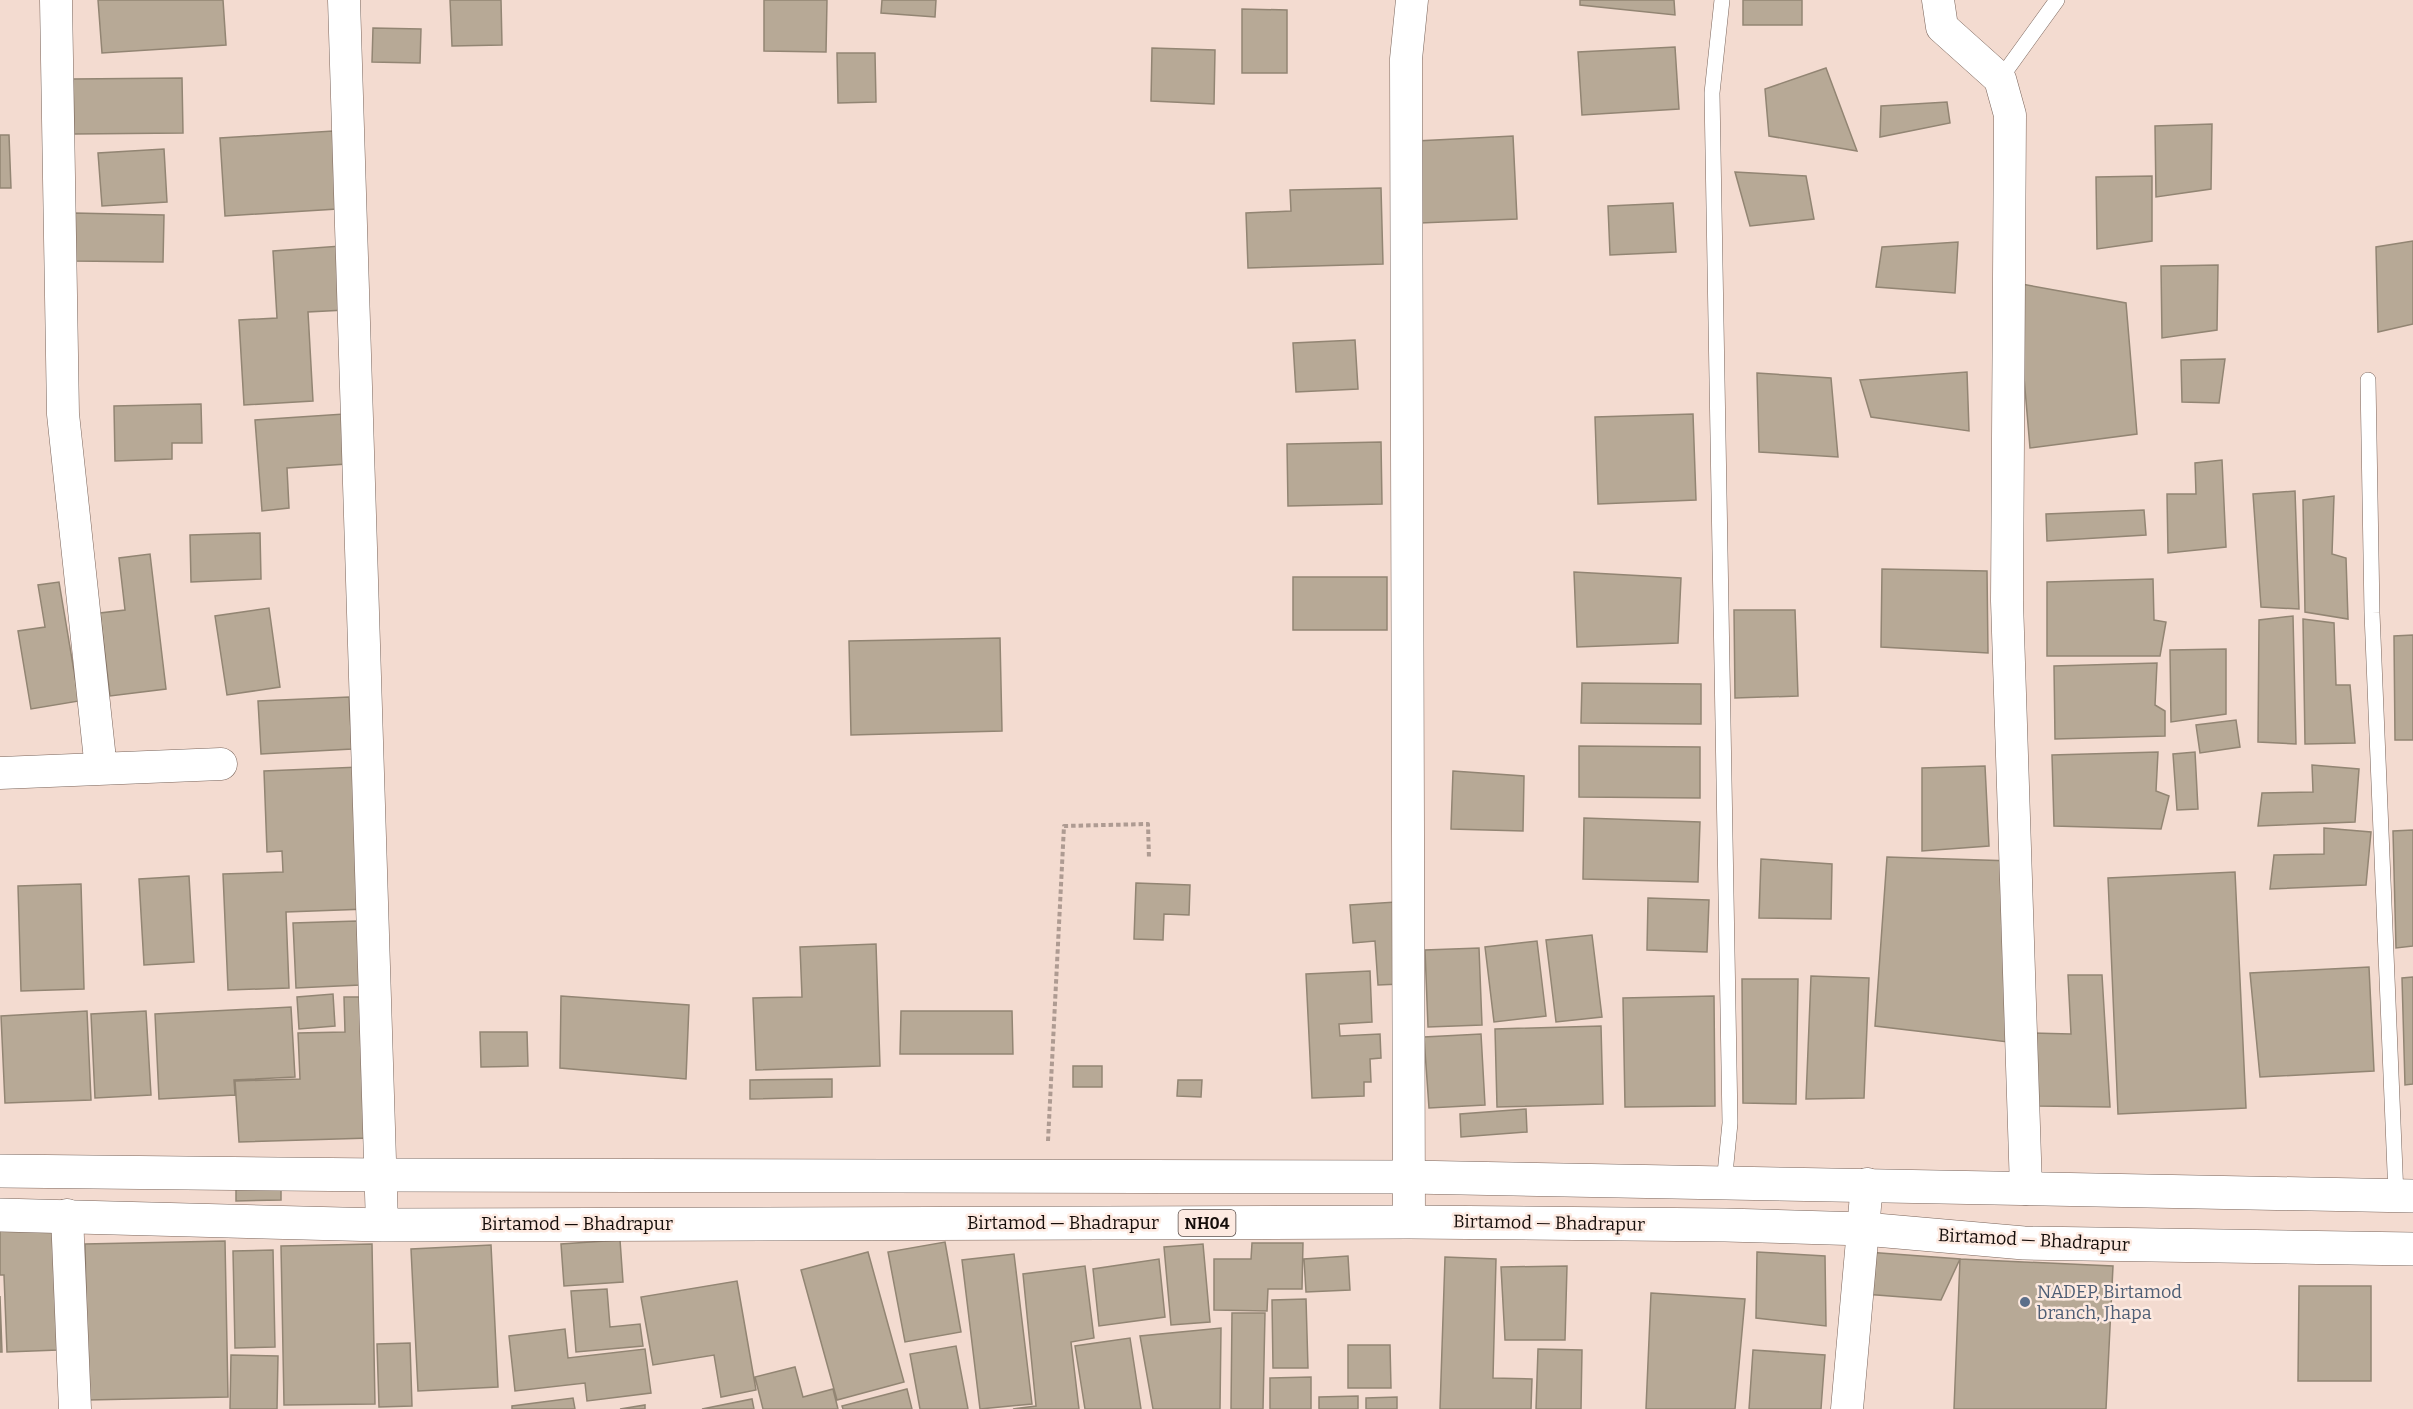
<svg xmlns="http://www.w3.org/2000/svg" width="2413" height="1409" viewBox="0 0 2413 1409" font-family="Bitter,serif">
<style>
.building{fill:#b7a996;stroke:#928573;stroke-width:1.5}
.lines{fill:none;stroke-linecap:round;stroke-linejoin:round}
.lane-casing{stroke:#7a655b;stroke-width:16}
.street-casing{stroke:#7a655b;stroke-width:33}
.primary-casing{stroke:#7a655b;stroke-width:34}
.path{stroke:#ae9b92;stroke-width:4;stroke-dasharray:4.5 3;stroke-linecap:butt}
.lane{stroke:#fff;stroke-width:15}
.street{stroke:#fff;stroke-width:32}
.primary{stroke:#fff;stroke-width:33}
.service-dot{fill:#5c6f8a;stroke:#fdeae1;stroke-width:2}
.labels{text-anchor:middle;dominant-baseline:central;stroke-width:5;stroke-linejoin:round;paint-order:stroke}
.shield{fill:#fdeae1;stroke:#5b4f4a;stroke-width:1.5}
.shield-label{font-size:16px;font-weight:bold;fill:#150d0a}
.street-label{font-size:18px;fill:#150d0a;stroke:#fdeae1}
.service-label{font-size:18px;fill:#4e5e75;stroke:#fdeae1;text-anchor:start}
</style>
<rect width="100%" height="100%" fill="#f3dbd0"/>
<!-- building -->
<path class="building" d="M98,0H223L226,45L102,53Z
M450,0H501L502,45L452,46Z
M764,0H827L826,52L764,51Z
M882,0H936L935,17L881,13Z
M1580,0H1674L1675,15L1580,5Z
M1743,0H1802V25H1743Z
M1242,9L1287,10V73H1242Z
M373,28L421,29L420,63L372,62Z
M1675,47L1679,109L1582,115L1578,52Z
M1152,48L1215,50L1214,104L1151,101Z
M837,53H875L876,102L838,103Z
M1826,68L1857,151L1769,136L1765,89Z
M182,78L183,133L74,134L73,79Z
M1947,102L1950,123L1880,137L1881,106Z
M2212,124L2211,189L2156,197L2155,126Z
M333,131L337,209L225,216L220,138Z
M0,135H9L11,188H0Z
M1513,136L1517,219L1420,223L1416,141Z
M164,149L167,202L102,206L98,153Z
M1735,172L1806,176L1814,219L1750,226Z
M2152,176V241L2097,249L2096,177Z
M1381,188L1383,264L1248,268L1246,213L1291,211L1290,190Z
M1673,203L1676,252L1610,255L1608,206Z
M74,213L164,215L163,262L73,261Z
M2413,241V324L2378,332L2376,247Z
M1958,242L1955,293L1876,287L1882,247Z
M341,246L345,310L308,312L313,401L244,405L239,320L277,318L273,251Z
M2218,265L2217,330L2162,338L2161,266Z
M2016,283L2126,303L2137,434L2030,448Z
M1355,340L1358,389L1296,392L1293,343Z
M2225,359L2219,403L2182,402L2181,360Z
M1967,372L1969,431L1871,417L1860,380Z
M1757,373L1831,378L1838,457L1759,452Z
M201,404L202,443H172V459L115,461L114,406Z
M344,414L347,464L287,468L289,508L262,511L255,420Z
M1693,414L1696,500L1598,504L1595,417Z
M1381,442L1382,504L1288,506L1287,444Z
M2222,460L2226,547L2168,553L2167,494H2196L2195,463Z
M2295,491L2299,609L2261,607L2253,494Z
M2334,496L2332,554L2346,558L2348,619L2305,612L2303,500Z
M2144,510L2146,535L2047,541L2046,514Z
M260,533L261,579L191,582L190,535Z
M150,554L166,689L110,696L100,613L125,610L119,558Z
M1882,569L1987,571L1988,653L1881,647Z
M1574,572L1681,578L1678,643L1577,647Z
M1293,577H1387V630H1293Z
M2153,579L2154,620L2166,622L2160,656H2047V582Z
M59,582L79,701L31,709L18,631L45,627L38,585Z
M269,608L280,687L227,695L215,616Z
M1734,610H1795L1798,696L1735,698Z
M2293,616L2296,744L2258,742L2259,620Z
M2303,619L2334,623L2336,685H2350L2355,743L2305,744Z
M2413,635V740H2395L2394,636Z
M1000,638L1002,731L851,735L849,641Z
M2226,649V714L2171,722L2170,650Z
M2157,663L2155,705L2165,711V736L2055,739L2054,666Z
M1582,683L1701,684V724L1581,723Z
M349,697L352,749L261,754L258,701Z
M2236,720L2240,747L2200,753L2196,725Z
M1579,746L1700,747V798L1579,797Z
M2158,752L2156,791L2169,796L2161,829L2054,826L2052,755Z
M2195,752L2198,809L2177,810L2173,754Z
M2312,765L2359,769L2355,822L2258,826L2262,793L2313,792Z
M1985,766L1989,846L1922,851V768Z
M360,767L367,909L286,912L289,988L228,990L223,874L283,872L282,851L267,852L264,771Z
M1453,771L1524,776L1523,831L1451,829Z
M1584,818L1700,822L1698,882L1583,879Z
M2324,828L2371,832L2366,885L2270,889L2274,855L2324,854Z
M2413,830V946L2396,948L2393,831Z
M1887,857L2013,861L2008,1042L1875,1026Z
M1761,859L1832,864L1831,919L1759,918Z
M2235,872L2246,1108L2118,1114L2108,878Z
M189,876L194,962L144,965L139,879Z
M1136,883L1190,885L1189,915L1164,914L1163,940L1134,939Z
M81,884L84,989L21,991L18,886Z
M1648,898L1709,900L1707,952L1647,950Z
M1396,902L1401,984L1378,985L1375,941L1353,943L1350,905Z
M357,921L360,985L296,988L293,923Z
M1592,935L1602,1017L1556,1022L1546,940Z
M1537,941L1546,1016L1494,1022L1485,947Z
M876,944L880,1066L756,1070L753,998L802,997L800,947Z
M1479,948L1482,1025L1428,1027L1425,950Z
M2369,967L2374,1071L2260,1077L2250,973Z
M1370,971L1372,1022L1339,1024L1340,1036L1380,1034L1381,1058L1370,1059L1371,1082H1364V1096L1312,1098L1306,974Z
M2068,975H2102L2110,1107L2038,1106L2031,1033L2071,1034Z
M1811,976L1869,978L1864,1098L1806,1099Z
M2413,977V1084L2405,1085L2402,978Z
M1742,979H1798L1796,1104L1743,1103Z
M333,994L335,1026L299,1029L297,997Z
M561,996L689,1005L686,1079L560,1068Z
M1714,996L1715,1106L1625,1107L1623,998Z
M344,997H366L370,1138L239,1142L235,1081L300,1079L298,1033L345,1032Z
M291,1007L295,1077L234,1080L235,1095L159,1099L155,1014Z
M87,1011L91,1100L5,1103L1,1016Z
M146,1011L151,1095L95,1098L91,1014Z
M901,1011H1012L1013,1054H900Z
M1601,1026L1603,1104L1497,1107L1495,1029Z
M480,1032H527L528,1066L481,1067Z
M1481,1034L1485,1105L1429,1108L1424,1037Z
M1073,1066H1102V1087H1073Z
M832,1079V1097L750,1099V1080Z
M1178,1080H1202L1201,1097L1177,1096Z
M1526,1109L1527,1132L1461,1137L1460,1114Z
M236,1176H281V1200L236,1201Z
M55,1229L58,1350L7,1352L4,1275H0V1231Z
M620,1240L623,1282L564,1286L561,1244Z
M225,1241L228,1397L88,1400L85,1244Z
M945,1242L961,1332L905,1342L888,1252Z
M1252,1243H1303L1302,1289H1268L1267,1311L1214,1310V1259H1251Z
M372,1244L375,1404L284,1405L281,1246Z
M1203,1244L1210,1322L1171,1325L1164,1247Z
M491,1245L498,1387L418,1391L411,1249Z
M273,1250L275,1347L235,1348L233,1251Z
M868,1252L904,1382L837,1400L801,1270Z
M1757,1252L1825,1256L1826,1326L1756,1318Z
M1867,1252L1960,1259L1941,1300L1864,1294Z
M1014,1254L1032,1404L980,1409L962,1260Z
M1348,1256L1350,1290L1306,1292L1304,1259Z
M1445,1257L1496,1259L1493,1378L1532,1379L1531,1409H1440Z
M1159,1259L1165,1317L1099,1326L1093,1269Z
M1960,1259L2113,1266L2106,1409H1954Z
M1085,1266L1094,1338L1071,1342L1079,1409H1013L1036,1406L1023,1274Z
M1567,1266L1565,1340H1505L1501,1267Z
M737,1281L756,1390L721,1397L714,1355L653,1365L641,1297Z
M2299,1286H2371V1381H2298Z
M607,1289L610,1327L640,1324L643,1346L576,1352L571,1291Z
M1651,1293L1745,1299L1735,1409H1646Z
M0,1296L2,1352H0Z
M1306,1299L1308,1368H1273L1272,1300Z
M1232,1313H1265L1263,1409H1231Z
M1221,1328L1220,1409H1153L1140,1336Z
M565,1329L568,1358L645,1349L651,1393L587,1401L585,1383L515,1391L509,1336Z
M1130,1338L1141,1409H1085L1075,1346Z
M410,1343L412,1406L379,1407L377,1344Z
M1348,1345H1390L1391,1388H1348Z
M956,1346L968,1409H920L910,1354Z
M1538,1349L1582,1350L1581,1409H1536Z
M1753,1350L1825,1355L1821,1409H1749Z
M231,1355L278,1356L277,1409H230Z
M795,1367L803,1397L833,1389L838,1409H763L755,1377Z
M1311,1377V1409H1270V1378Z
M907,1389L912,1409H843L842,1406Z
M1358,1396V1409H1319V1397Z
M1397,1397V1409H1366V1398Z
M573,1398L575,1409H512V1406Z
M752,1399L754,1409H702Z
M645,1405V1409H620Z"/>
<g class="lines">
<defs>
<path id="lane" d="M1722,0L1712,93L1730,1123L1724,1184
M2000,79L2057,0
M2368,380L2372,613L2396,1196"/>
<path id="street" d="M56,0L63,414L101,769
M344,0L382,1225
M1938,0L1942,27L2000,79L2010,115L2007,601L2026,1189
M0,773L221,764
M67,1215L75,1409
M1409,1222L1406,59L1412,0
M1847,1409L1867,1184"/>
<path id="primary" d="M0,1171L381,1175L1409,1177L2413,1196
M0,1215L382,1225L1409,1222L1725,1225L1864,1229L2024,1243L2413,1249"/>
</defs>
<!-- lane casing -->
<use href="#lane" class="lane-casing"/>
<!-- street casing -->
<use href="#street" class="street-casing"/>
<!-- primary casing -->
<use href="#primary" class="primary-casing"/>
<!-- path -->
<path class="path" d="M1048,1141L1064,826L1148,824L1149,859"/>
<!-- lane -->
<use href="#lane" class="lane"/>
<!-- street -->
<use href="#street" class="street"/>
<!-- primary -->
<use href="#primary" class="primary"/>
</g>
<!-- markers -->
<circle class="service-dot" cx="2025" cy="1302" r="6"/>
<g class="labels">
<!-- shield labels -->
<rect class="shield" x="1178.5" y="1210" width="57" height="26" rx="4.5"/>
<g class="shield-label">
<text x="1207" y="1223">NH04</text>
</g>
<!-- street labels -->
<g class="street-label">
<text x="1063" y="1223">Birtamod — Bhadrapur</text>
<text transform="translate(1549 1223) rotate(1)">Birtamod — Bhadrapur</text>
<text x="577" y="1224">Birtamod — Bhadrapur</text>
<text transform="translate(2034 1240) rotate(3)">Birtamod — Bhadrapur</text>
</g>
<!-- service labels -->
<g class="service-label">
<text x="2037" y="1292">NADEP, Birtamod<tspan x="2037" dy="21">branch, Jhapa</tspan></text>
</g>
</g>
</svg>
